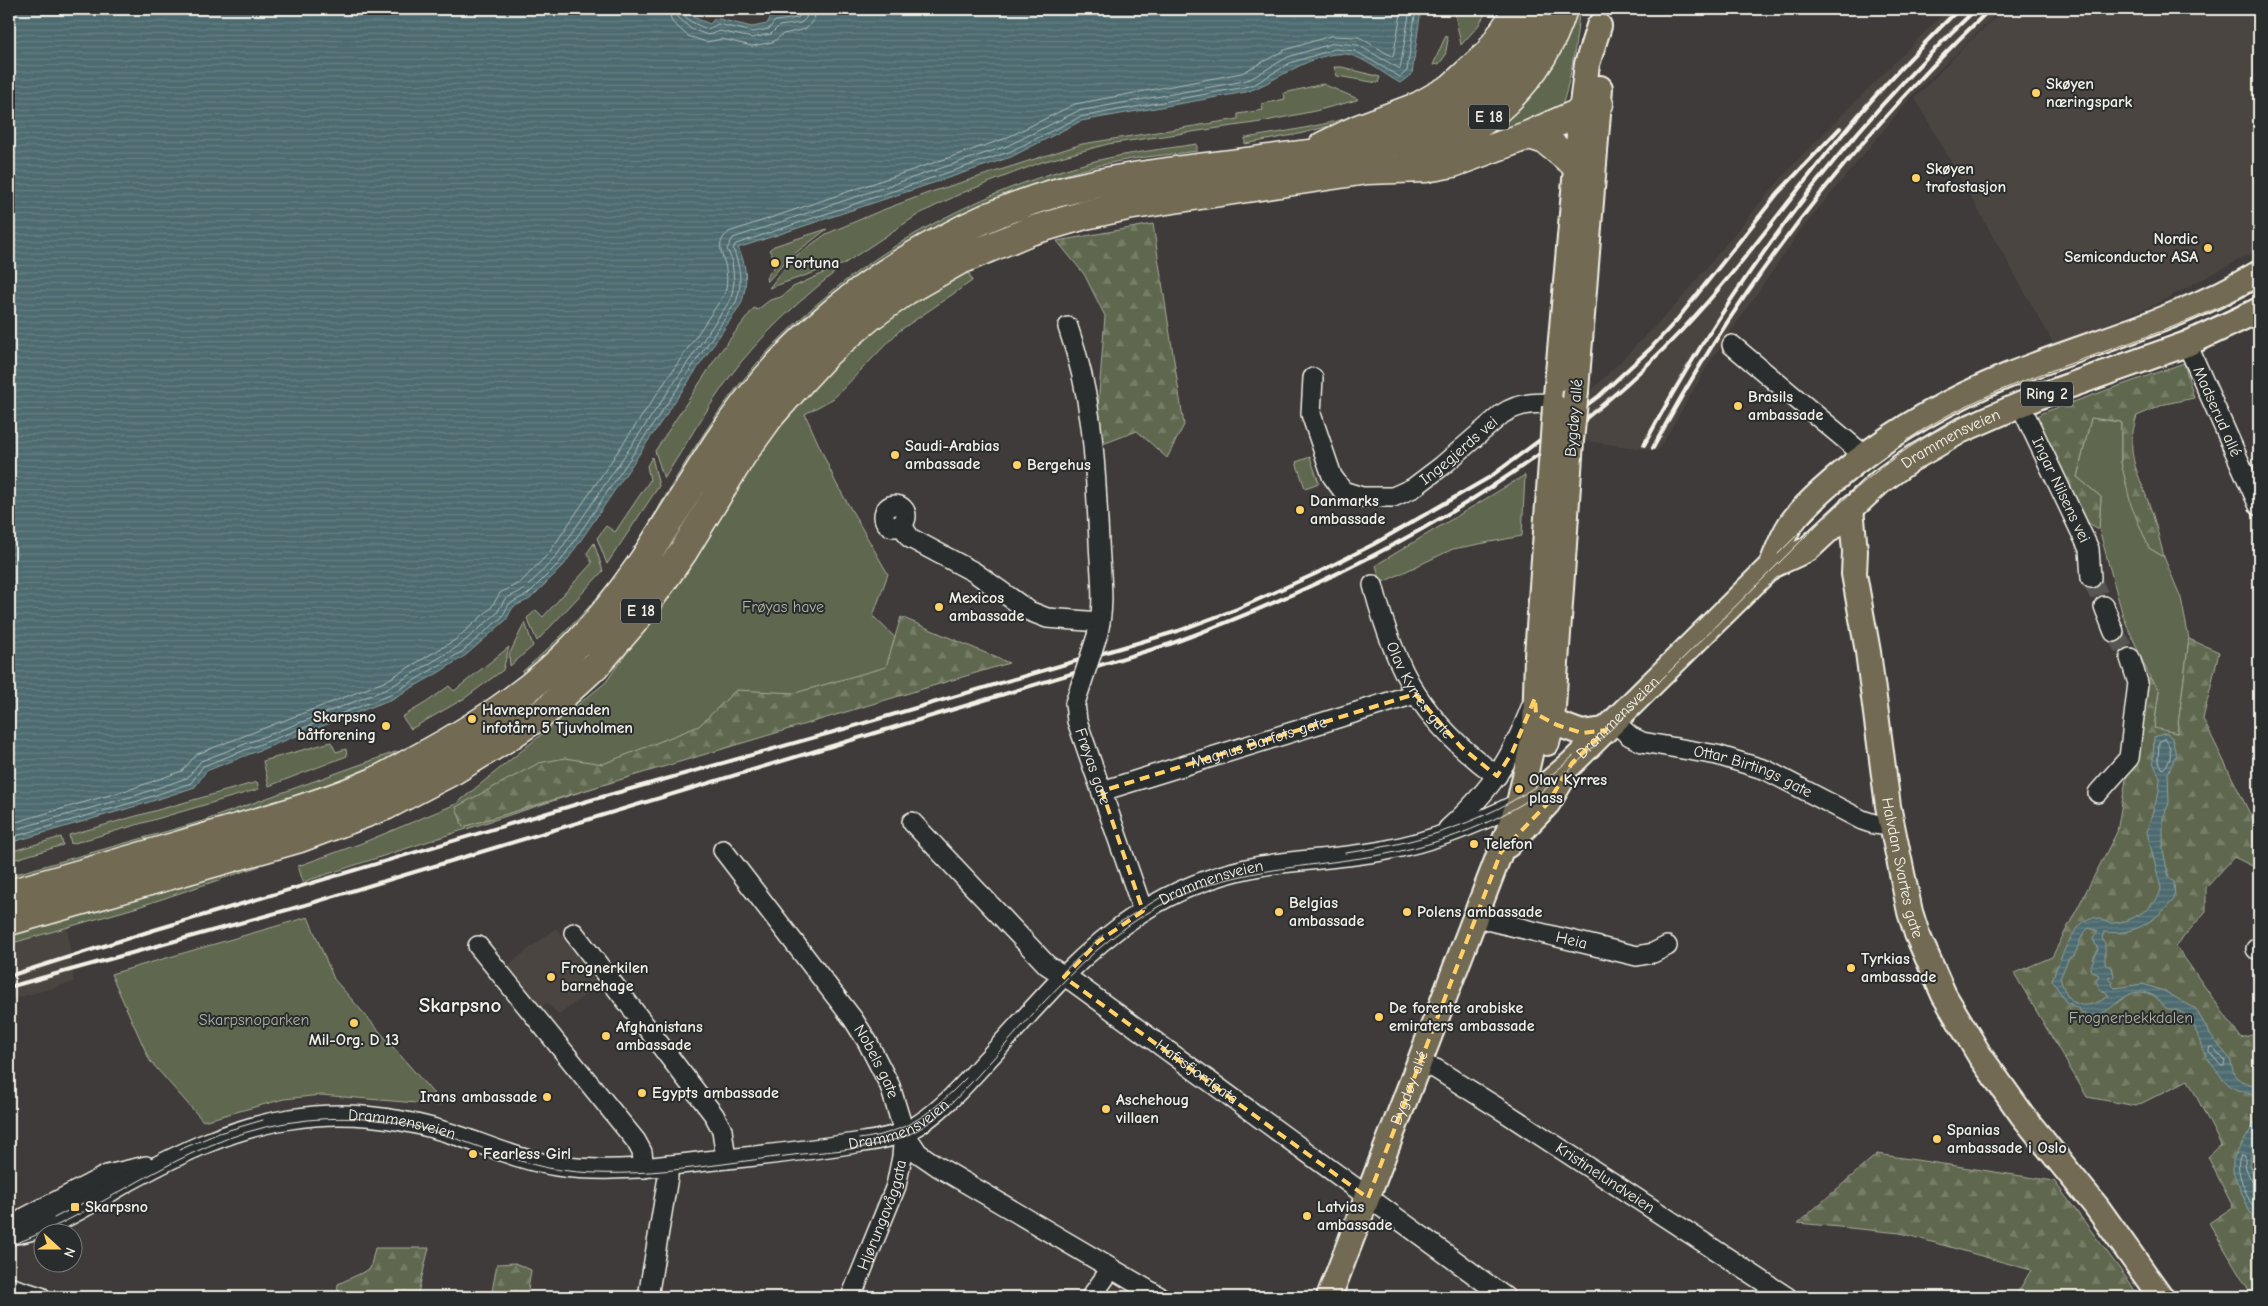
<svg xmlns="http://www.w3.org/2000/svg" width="2268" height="1306" viewBox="0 0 2268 1306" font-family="'Comic Neue',sans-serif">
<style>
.built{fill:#4c4542}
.green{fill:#5f684f;stroke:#aaac9c}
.forest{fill:url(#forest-firs);stroke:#aaac9c}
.water{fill:url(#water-rules);stroke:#90a19f;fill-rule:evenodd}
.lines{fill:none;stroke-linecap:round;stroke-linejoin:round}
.shore{stroke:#b1bbb8;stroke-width:1}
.minor-tunnel{stroke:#595654;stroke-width:19;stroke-dasharray:19 9;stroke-linecap:butt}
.minor-casing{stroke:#f4f1e8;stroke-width:22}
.major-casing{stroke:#f4f1e8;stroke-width:28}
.highway-casing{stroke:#f4f1e8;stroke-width:31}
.minor{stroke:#2a2d2e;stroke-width:19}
.major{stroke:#736b52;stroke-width:24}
.highway{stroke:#736b52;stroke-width:28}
.tram{stroke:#f4f1e8;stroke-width:1}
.rail{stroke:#f4f1e8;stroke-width:4}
.minor-bridge-casing{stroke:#f4f1e8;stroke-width:22;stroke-linecap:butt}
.major-bridge-casing{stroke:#f4f1e8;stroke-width:28;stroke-linecap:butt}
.minor-bridge{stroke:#2a2d2e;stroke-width:19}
.major-bridge{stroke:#736b52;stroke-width:24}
.marked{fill:none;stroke:#ffd166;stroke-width:4;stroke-dasharray:10 6;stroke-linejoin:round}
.poi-dot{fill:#ffd166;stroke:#2a2d2e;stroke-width:2}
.labels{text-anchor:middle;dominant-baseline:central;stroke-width:4;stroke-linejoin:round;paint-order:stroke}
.shield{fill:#2a2d2e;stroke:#b7b6b0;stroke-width:1}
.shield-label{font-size:15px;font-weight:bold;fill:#f4f1e8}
.poi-label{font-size:16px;font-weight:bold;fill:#f4f1e8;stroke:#2a2d2e;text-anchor:start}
.street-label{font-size:16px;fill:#f4f1e8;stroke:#2a2d2e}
.park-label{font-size:16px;fill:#b1b3a3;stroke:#2a2d2e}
.district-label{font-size:21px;font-weight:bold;fill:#f4f1e8;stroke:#2a2d2e}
</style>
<defs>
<pattern id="forest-firs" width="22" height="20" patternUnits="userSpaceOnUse" patternTransform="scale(1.25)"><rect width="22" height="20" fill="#5f684f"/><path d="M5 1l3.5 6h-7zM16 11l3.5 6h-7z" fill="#777e68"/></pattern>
<pattern id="water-rules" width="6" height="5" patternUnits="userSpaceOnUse" patternTransform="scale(1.25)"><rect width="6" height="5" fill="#4d6b6f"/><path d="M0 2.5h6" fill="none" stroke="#678184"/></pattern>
</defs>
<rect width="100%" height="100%" fill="#3e3b3a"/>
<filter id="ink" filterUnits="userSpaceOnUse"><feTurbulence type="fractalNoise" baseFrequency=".02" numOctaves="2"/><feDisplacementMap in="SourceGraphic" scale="10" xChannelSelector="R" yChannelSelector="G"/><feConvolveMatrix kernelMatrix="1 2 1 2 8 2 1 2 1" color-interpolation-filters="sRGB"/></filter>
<g filter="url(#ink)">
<!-- built -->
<path class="built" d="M1948,9H2001L1911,97L1800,231L1711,360L1658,451L1586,441L1589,393L1675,306L1764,198L1800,157Z
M2006,9H2259V249L2154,305L2054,344L1915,98L1968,43Z
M67,927L74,982L9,1000V944Z
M556,928L598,985L559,1015L547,1003L537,1010L503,969Z"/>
<!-- green -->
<path class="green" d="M1454,9H1488L1478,26L1461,45Z
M1576,12H1579C1577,39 1570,87 1560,111L1462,151L1564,42Z
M1446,35L1448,40L1445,56L1439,64L1433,65Z
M1479,51L1426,91L1337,124L1299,134L1245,144V138C1303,129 1366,119 1418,91C1440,80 1459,66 1479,51Z
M1334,67H1342L1380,77L1378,83L1337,76Z
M1323,84L1358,99L1357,100L1315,111L1261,122L1108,144L1042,162L962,193L919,214L842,265L830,267L769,288L793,258L826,234L880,211L928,193L1082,144L1238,119V114L1263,110L1262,104L1285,99L1284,93Z
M1197,144V151C1168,155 1138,157 1110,163C1014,184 916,231 839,291L657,519L596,607L526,677L522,672C561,638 599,600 628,557C657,513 681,466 711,423C801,290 940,200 1095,161C1128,153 1163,149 1197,144Z
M827,229L789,258L767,282L766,278L777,263L769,250L774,246Z
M828,271L835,272C797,303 760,336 731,375C707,408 686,444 664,479L655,451L720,352L754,308L757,310L770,300L781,297L793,287Z
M968,271L972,281L899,331L834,398L805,414L836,483L888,574L873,616L921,663L719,747L303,882L298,866L362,843L456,804L606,682L709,535L759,453L826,373L894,315Z
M2091,418L2121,422V462L2149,548L2164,557L2181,598L2189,639L2177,733L2154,729L2159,690L2150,678L2123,616L2099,529L2101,497L2077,477Z
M652,457L659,486L607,564L597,538L606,526L615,532L650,480L647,466Z
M1310,457L1319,483L1305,488L1296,462Z
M1525,475L1522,536L1453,549L1381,583L1376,565Z
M594,543L603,571L537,641L527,618L536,610L543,617L592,563L587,553Z
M525,622L533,646L510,666L509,655Z
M509,647L503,670L465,698L411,729L402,717L427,702L449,686L454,691Z
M331,742L336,752L346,749L347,756L269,786L263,761Z
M398,751L400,755C274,810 140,843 9,881V876L203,821Z
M257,782L259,789L71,844L69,835Z
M61,837L63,845L9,861V852Z
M260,863V866L138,907L9,944V934Z
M308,917L334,979L440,1101V1105L321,1095L284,1099L203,1121L150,1061L111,974Z"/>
<!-- forest -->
<path class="forest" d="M1153,224L1184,425L1167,458L1137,431L1095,447L1105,316L1084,274L1057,241Z
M2184,363L2194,398L2165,404L2137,416C2125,453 2136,467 2148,501C2155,519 2159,538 2164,557L2149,548L2131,505L2121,462V422L2091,418L2077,477L2101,497L2099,529L2059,507L2024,424L2042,413Z
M901,617L1009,663L463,827L456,807L539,763L565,758L603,764L699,726L736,690L795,693L886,667Z
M2189,639L2219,652L2203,719L2259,832V860L2252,866L2234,857L2206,888V911L2176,946L2241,1038L2259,1033V1297H2253L2209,1223L2233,1207L2208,1157L2221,1145L2188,1080L2136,1106L2087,1097L2014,973L2052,957L2117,832L2129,762L2130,692L2150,678L2159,690L2154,728L2177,733Z
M1877,1154L2054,1181L2131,1284L2138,1297H2015L2031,1270L1900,1233L1798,1223Z
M375,1248H429L417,1297H337L338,1284L370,1269Z
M515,1263L531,1270L527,1297H491L497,1264Z"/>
<!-- water -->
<path class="water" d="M9,9H685L695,18L710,24L715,18L752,27L767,24L771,16L796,13L798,9H1421L1412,74L1400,83C1385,75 1370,62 1354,56C1322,44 1275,83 1246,92L1081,121L1011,157L738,248C747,264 748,286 741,304L564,565L530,599L513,607L506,620L466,655L438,673L392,699L206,771L195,787L140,805L9,843Z
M2166,733L2172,738L2176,755L2168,773L2169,803L2163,818V851L2169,878L2174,882L2175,898C2156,921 2134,936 2104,932L2102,938L2105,944V964L2112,968L2114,975L2113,978L2109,977V980L2113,982L2112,985L2115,988L2143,984L2164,991L2196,1009L2211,1036L2230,1059L2234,1075L2241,1081L2259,1087V1097C2249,1090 2237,1093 2228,1084C2220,1076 2211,1064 2205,1054C2197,1040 2197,1020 2181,1012C2176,1009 2170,1010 2166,1008C2161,1005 2158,997 2152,995C2127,983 2117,1010 2097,1015C2093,1016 2087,1014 2082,1013L2079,1009L2066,1002L2052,980C2058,964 2073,923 2091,918C2098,916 2106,924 2114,923C2131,921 2159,907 2161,888L2147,832L2159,791L2160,778L2153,762L2154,737ZM2089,928L2098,931L2093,939L2098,950L2090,968L2091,971L2099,975L2096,982L2102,992L2105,991L2109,996C2084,1012 2069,1008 2060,978L2069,958L2074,956C2079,947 2080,934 2089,928Z
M2259,1116V1142L2251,1155L2249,1164L2259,1185V1234L2233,1172V1159Z"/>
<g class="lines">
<!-- shore -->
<path class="shore" d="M668,9L672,22L688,36L706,42L722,39L752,46L773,42L783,34L806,29L814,19L816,9
M676,9L678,17L691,29L708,35L720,31L752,38L771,34L779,26L801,23L806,18L809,9
M682,9C684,21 697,25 708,29L718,24L753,32L769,29L775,21L798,18L802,9
M2165,739C2173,748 2172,762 2163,769L2158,761L2159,742Z
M9,824L134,788L182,771L197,754L384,682L455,640L491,608L500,593L521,582L549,553L724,295C728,286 727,273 725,264C721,251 716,242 729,232L1004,139L1075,104L1242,73L1285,50L1330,36L1359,37L1393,57L1402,9
M9,831L137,795L187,778L201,761L387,689L459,646L497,613L505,599L525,589L555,558L731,299L734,282L732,260L727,249L733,238L1007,146L1078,111L1244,81L1252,78L1288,57L1334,43L1358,45L1400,69L1410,9
M9,838L138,801L191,783L203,766L390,695L463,651L502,617L509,604L528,594L560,562L736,302C743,284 740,266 733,249L736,244L1009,152L1080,117L1245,87L1255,84L1290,63L1335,49L1355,51L1400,77L1407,71L1416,9
M2210,1047H2213L2225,1061L2224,1066H2221L2209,1051Z
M2259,1185C2248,1183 2244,1166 2245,1156L2241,1155C2231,1170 2253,1205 2259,1221"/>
<!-- minor-tunnel -->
<path class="minor-tunnel" d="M2091,578L2104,606
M2114,632L2130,658"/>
<defs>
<g id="minor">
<path d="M1068,327C1094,401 1095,464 1099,541C1100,572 1106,605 1097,636"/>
<path id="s1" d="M2187,344L2259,506"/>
<path d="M1732,345L1865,456"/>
<path id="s2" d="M1313,378L1311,414L1332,476L1343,491L1362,497H1393L1413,488L1442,466L1502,414C1524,400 1543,403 1569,405"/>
<path id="s3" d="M2020,404L2089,549L2091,578"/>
<circle cx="895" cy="516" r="11"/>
<path d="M901,524L910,538L974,572L1029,611L1047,618L1100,622"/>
<path id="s4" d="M1373,585C1396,673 1422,721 1497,776"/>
<path d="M2104,606L2114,632"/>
<path id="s5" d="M1075,703L1077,721L1143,911"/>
<path id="s6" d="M1614,722L1630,736L1642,742L1717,755L1766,770L1862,820L1874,824L1891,826"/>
<path id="s7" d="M1102,791L1415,694"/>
<path d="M2098,793L2129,758L2138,683L2130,658"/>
<path id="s8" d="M912,822L1047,965L1075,983L1505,1297"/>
<path d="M1448,829C1492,789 1511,760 1532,705"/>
<path id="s9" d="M723,850L853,1019L867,1041L890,1086L904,1132L918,1153L937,1166L1160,1297"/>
<path id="s10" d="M1476,915L1491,921L1637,956L1653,953L1667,946"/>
<path d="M574,933L714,1115L722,1130L726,1159"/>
<path d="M478,946L636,1141L642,1152L644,1168"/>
<path d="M2256,949L2259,947"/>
<path id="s11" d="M1419,1064L1436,1069L1503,1111L1787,1297"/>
<path d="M9,1231L26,1217L107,1175L146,1166"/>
<path id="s12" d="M9,1235C53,1230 90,1203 129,1181C180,1153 232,1128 290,1119C349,1109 407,1118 462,1137C493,1148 524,1161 557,1166C607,1173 657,1167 706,1161C759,1156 811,1150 863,1142C879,1140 896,1136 911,1129C940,1113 963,1086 985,1062C1011,1034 1036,1005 1063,977C1087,953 1111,932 1140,913C1174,891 1215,875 1255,867C1298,859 1343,859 1387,850C1433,841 1477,824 1519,803"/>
<path d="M9,1287L41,1297"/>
<path d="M648,1297L668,1177V1165"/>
<path id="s13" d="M851,1297L896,1186L902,1157L904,1132"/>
<path d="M1091,1297L1111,1269"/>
</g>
<g id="major">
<path d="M1576,391L1600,88"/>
<path d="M1555,407L1581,112L1587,64L1599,26"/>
<path id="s14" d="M1851,508L1855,551L1854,574L1868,652L1888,806L1910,912L1917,934L1944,995L1980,1056L2023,1116L2096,1206L2161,1297"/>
<path d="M1771,566C1777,552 1782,537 1790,525C1804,504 1836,478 1856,462C1902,426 1953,398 2007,376C2091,342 2181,320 2259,273"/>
<path d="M1552,722L1582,733L1606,730"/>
<path d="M1547,743L1552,722L1571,441"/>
<path id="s15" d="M1519,803L1550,782L1572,763L1771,566L1808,549L1880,482L1910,460L1960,431L2040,396L2187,344L2259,310"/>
<path d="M1508,845L1548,803L1561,781"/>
<path id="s16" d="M1329,1297L1519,803L1535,732L1537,655L1552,449"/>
</g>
<path id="highway" d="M1529,135L1545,140L1575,164
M1323,146L1358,129L1419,106L1451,88L1489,53L1518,9
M1409,158C1481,137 1541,81 1563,9
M9,894C78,875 146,855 215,835C268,819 323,804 374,782C388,776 401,767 415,760C476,728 533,691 580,641C637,581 674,510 718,442C775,356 852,286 944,239C979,220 1017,204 1056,193C1128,174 1203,168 1276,158C1335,150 1394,150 1448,120C1492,95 1522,54 1544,9
M9,921L300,838L385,806L454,770L508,737L547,710L597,664L635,620L683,552L742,455L770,416L803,379L828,352L872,315L907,290L958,261L1030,231L1085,215L1127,206L1367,170L1426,168L1453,163L1529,135L1599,104"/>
</defs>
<!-- minor casing -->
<use href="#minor" class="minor-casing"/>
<!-- major casing -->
<use href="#major" class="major-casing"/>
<!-- highway casing -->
<use href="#highway" class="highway-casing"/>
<!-- minor -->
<use href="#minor" class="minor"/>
<!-- major -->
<use href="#major" class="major"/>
<!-- highway -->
<use href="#highway" class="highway"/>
<!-- tram -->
<path class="tram" d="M1907,440C2014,367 2147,350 2259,287
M1778,554L1824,508
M1345,853C1426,843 1514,814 1573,756
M1117,924L1163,896
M1061,974L1103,935
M859,1139C907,1133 933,1112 966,1078
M179,1150L219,1133L263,1120
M54,1218L87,1201
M9,1246C114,1208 190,1131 308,1120C350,1116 395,1119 435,1132C473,1143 509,1160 548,1168C626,1182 707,1165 785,1156C822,1151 862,1151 897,1139C916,1133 933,1121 947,1108C1020,1035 1081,942 1177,897C1234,871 1293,868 1354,859C1434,849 1512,821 1573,767C1640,701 1706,635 1773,569C1822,520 1870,469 1931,434C2034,374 2154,352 2259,296"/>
<!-- rail -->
<path class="rail" d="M1644,445C1730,284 1843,134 1976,9
M1653,448C1740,284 1856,137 1990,9
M9,976L154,930L584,802L844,729L1178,631L1237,609L1315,574L1374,544L1490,477L1599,396L1650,349L1676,321L1778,193L1840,128
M9,987L305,905L1170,644C1358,575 1543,477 1682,330C1737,272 1783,207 1833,146C1872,97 1915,52 1959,9"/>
<defs>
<path id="minor-bridge" d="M1075,703L1097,636"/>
<path id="major-bridge" d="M1571,441L1576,391
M1552,449L1555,407"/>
</defs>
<!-- minor-bridge casing -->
<use href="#minor-bridge" class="minor-bridge-casing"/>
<!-- major-bridge casing -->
<use href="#major-bridge" class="major-bridge-casing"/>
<!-- minor-bridge -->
<use href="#minor-bridge" class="minor-bridge"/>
<!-- major-bridge -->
<use href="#major-bridge" class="major-bridge"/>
</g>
</g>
<!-- marked area -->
<path class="marked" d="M1415,694L1461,747L1497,776L1512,753L1535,698L1536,714L1557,725L1582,733L1606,730L1572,763L1548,803L1501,852L1368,1198L1064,977L1099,941L1143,911L1102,791Z"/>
<!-- markers -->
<g class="poi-dot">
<circle cx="2036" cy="93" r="5"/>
<circle cx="1916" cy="178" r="5"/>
<circle cx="2208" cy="248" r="5"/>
<circle cx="775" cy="263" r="5"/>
<circle cx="1738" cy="406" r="5"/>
<circle cx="895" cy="455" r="5"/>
<circle cx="1017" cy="465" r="5"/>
<circle cx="1300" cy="510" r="5"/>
<circle cx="939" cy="607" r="5"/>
<circle cx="472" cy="719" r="5"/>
<circle cx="386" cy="726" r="5"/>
<circle cx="1519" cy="789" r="5"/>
<circle cx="1474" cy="844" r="5"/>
<circle cx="1279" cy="912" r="5"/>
<circle cx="1407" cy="912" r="5"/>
<circle cx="1851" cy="968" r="5"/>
<circle cx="551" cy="977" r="5"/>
<circle cx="1379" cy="1017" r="5"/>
<circle cx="354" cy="1023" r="5"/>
<circle cx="606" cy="1036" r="5"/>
<circle cx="642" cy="1093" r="5"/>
<circle cx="547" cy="1097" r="5"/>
<circle cx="1106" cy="1109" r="5"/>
<circle cx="1937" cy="1139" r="5"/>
<circle cx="473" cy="1154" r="5"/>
<rect x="70" y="1202" width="10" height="10" rx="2.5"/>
<circle cx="1307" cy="1216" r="5"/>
</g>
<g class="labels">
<!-- shield labels -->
<g class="shield">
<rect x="1469" y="104.5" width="40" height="25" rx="4"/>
<rect x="2021" y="381.5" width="52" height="25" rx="4"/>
<rect x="621" y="598.5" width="40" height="25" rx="4"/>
</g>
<g class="shield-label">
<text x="1489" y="117">E 18</text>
<text x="2047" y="394">Ring 2</text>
<text x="641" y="611">E 18</text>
</g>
<!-- poi labels -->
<g class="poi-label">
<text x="2046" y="84">Skøyen<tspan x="2046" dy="18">næringspark</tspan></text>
<text x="1926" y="169">Skøyen<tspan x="1926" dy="18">trafostasjon</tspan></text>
<text x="2198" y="239" text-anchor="end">Nordic<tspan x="2198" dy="18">Semiconductor ASA</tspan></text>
<text x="785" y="263">Fortuna</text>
<text x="1748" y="397">Brasils<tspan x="1748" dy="18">ambassade</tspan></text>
<text x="905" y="446">Saudi-Arabias<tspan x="905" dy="18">ambassade</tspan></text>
<text x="1027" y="465">Bergehus</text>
<text x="1310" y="501">Danmarks<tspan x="1310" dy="18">ambassade</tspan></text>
<text x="949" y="598">Mexicos<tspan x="949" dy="18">ambassade</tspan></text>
<text x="482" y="710">Havnepromenaden<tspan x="482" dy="18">infotårn 5 Tjuvholmen</tspan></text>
<text x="376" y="717" text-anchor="end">Skarpsno<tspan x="376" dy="18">båtforening</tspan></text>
<text x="1529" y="780">Olav Kyrres<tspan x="1529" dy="18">plass</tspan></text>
<text x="1484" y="844">Telefon</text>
<text x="1289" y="903">Belgias<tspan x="1289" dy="18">ambassade</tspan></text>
<text x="1417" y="912">Polens ambassade</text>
<text x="1861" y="959">Tyrkias<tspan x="1861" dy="18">ambassade</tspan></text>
<text x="561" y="968">Frognerkilen<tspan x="561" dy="18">barnehage</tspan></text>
<text x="1389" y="1008">De forente arabiske<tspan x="1389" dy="18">emiraters ambassade</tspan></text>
<text x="616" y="1027">Afghanistans<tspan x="616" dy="18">ambassade</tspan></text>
<text x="354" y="1040" text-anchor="middle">Mil-Org. D 13</text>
<text x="652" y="1093">Egypts ambassade</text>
<text x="537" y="1097" text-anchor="end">Irans ambassade</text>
<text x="1116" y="1100">Aschehoug<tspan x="1116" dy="18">villaen</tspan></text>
<text x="1947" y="1130">Spanias<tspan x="1947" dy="18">ambassade i Oslo</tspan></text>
<text x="483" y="1154">Fearless Girl</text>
<text x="85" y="1207">Skarpsno</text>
<text x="1317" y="1207">Latvias<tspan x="1317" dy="18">ambassade</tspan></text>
</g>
<!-- street labels -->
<g class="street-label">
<text stroke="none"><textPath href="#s1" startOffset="74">Madserud allé</textPath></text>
<text transform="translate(1574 418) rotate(-85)">Bygdøy allé</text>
<text stroke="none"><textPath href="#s15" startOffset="569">Drammensveien</textPath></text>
<text stroke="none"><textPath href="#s2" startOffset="252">Ingegjerds vei</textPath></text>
<text stroke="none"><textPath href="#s3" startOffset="95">Ingar Nilsens vei</textPath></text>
<text stroke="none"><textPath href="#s4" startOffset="116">Olav Kyrres gate</textPath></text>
<text stroke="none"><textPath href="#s15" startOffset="131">Drammensveien</textPath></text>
<text stroke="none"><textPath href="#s7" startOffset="164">Magnus Barfots gate</textPath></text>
<text stroke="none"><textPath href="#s5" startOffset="66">Frøyas gate</textPath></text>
<text stroke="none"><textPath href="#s6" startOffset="150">Ottar Birtings gate</textPath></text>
<text stroke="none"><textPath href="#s14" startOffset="364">Halvdan Svartes gate</textPath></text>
<text stroke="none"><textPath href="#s12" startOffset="1332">Drammensveien</textPath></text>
<text stroke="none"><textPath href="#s10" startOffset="99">Heia</textPath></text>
<text stroke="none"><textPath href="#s9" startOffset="262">Nobels gate</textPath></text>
<text stroke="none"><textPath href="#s8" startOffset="381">Hafrsfjordgata</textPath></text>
<text stroke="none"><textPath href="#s16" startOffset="224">Bygdøy allé</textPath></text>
<text stroke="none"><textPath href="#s12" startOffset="928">Drammensveien</textPath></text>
<text stroke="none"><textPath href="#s12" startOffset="419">Drammensveien</textPath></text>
<text stroke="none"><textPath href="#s11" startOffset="219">Kristinelundveien</textPath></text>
<text stroke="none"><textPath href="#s13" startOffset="88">Hjørungavåggata</textPath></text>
</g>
<!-- park labels -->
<g class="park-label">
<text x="783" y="607">Frøyas have</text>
<text x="2131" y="1018">Frognerbekkdalen</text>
<text x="254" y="1020">Skarpsnoparken</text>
</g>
<!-- district labels -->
<g class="district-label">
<text x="460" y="1005">Skarpsno</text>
</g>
</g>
<!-- margin -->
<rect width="2268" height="1306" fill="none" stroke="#2a2d2e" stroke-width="30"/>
<rect x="15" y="15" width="2238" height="1276" fill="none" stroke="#f4f1e8" stroke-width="2" filter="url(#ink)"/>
<!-- north arrow -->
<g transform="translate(58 1248) rotate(111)"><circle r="24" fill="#2a2d2e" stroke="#7b7b78"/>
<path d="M0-4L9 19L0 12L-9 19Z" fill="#ffd166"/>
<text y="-8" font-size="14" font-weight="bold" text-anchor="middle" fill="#f4f1e8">N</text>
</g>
</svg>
